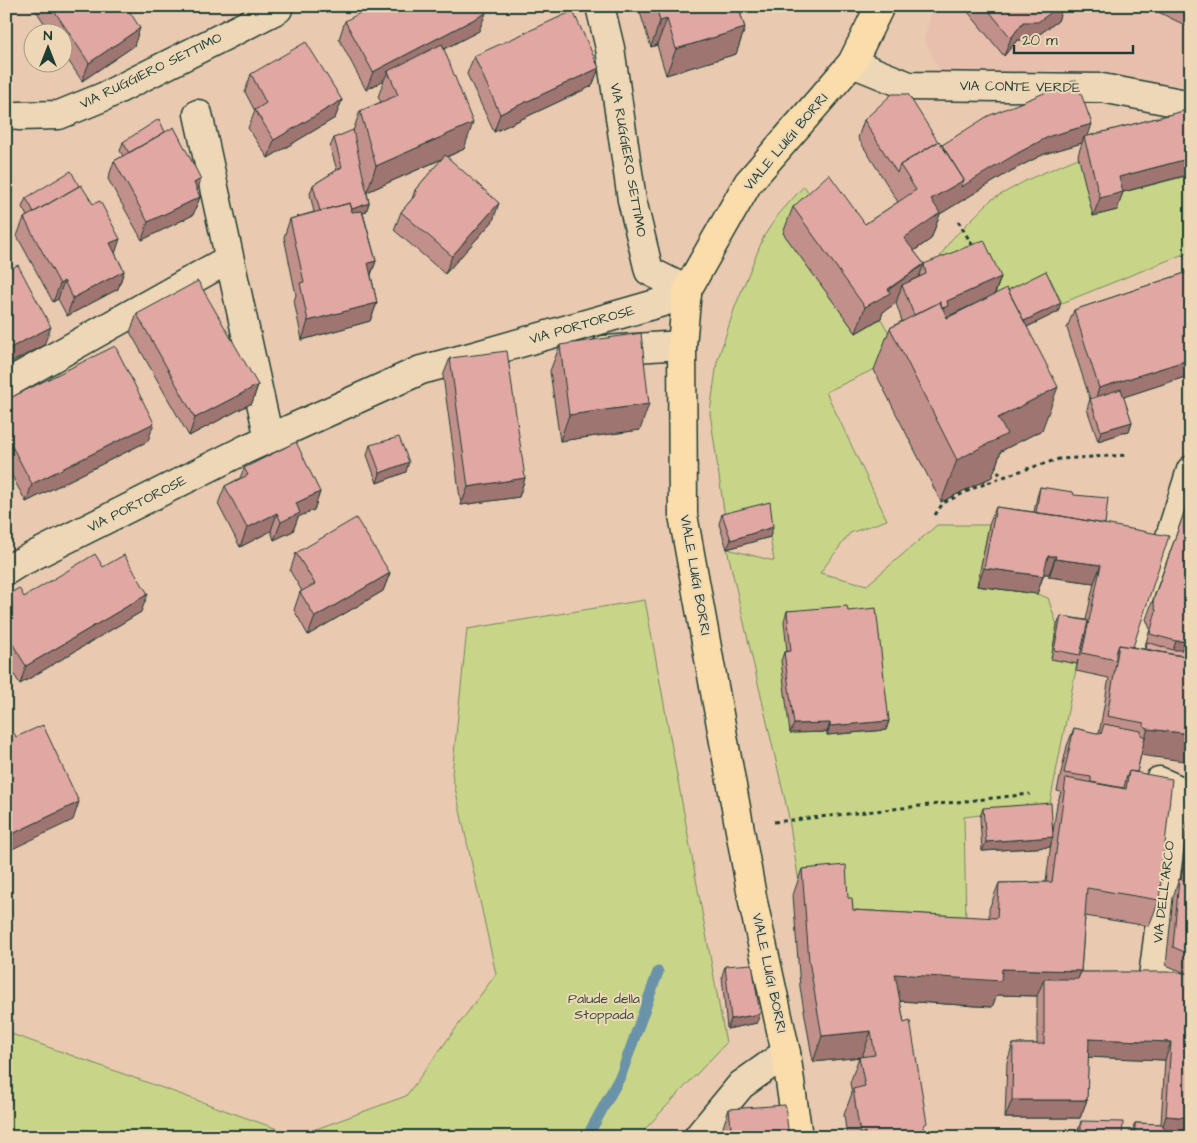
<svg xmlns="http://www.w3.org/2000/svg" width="1197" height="1143" viewBox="0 0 1197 1143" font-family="'Architects Daughter',sans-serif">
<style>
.built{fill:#e7bfac}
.green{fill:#c8d488;stroke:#74885e}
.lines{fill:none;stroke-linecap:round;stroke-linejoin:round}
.stream{stroke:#6a92a9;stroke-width:11}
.minor-casing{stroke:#1f3d34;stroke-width:31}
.major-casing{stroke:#1f3d34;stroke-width:31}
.path{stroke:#1f3d34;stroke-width:3;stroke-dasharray:4 4;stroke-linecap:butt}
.minor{stroke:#edd7b6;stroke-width:28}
.major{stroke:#fbddab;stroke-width:28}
.wall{fill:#c2908b;stroke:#1f3d34;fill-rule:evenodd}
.shaded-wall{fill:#9e7571;stroke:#1f3d34}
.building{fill:#e1a7a2;stroke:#1f3d34}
.labels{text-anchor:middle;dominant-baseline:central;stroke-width:4;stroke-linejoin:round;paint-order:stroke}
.street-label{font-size:14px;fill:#1f3d34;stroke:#edd7b6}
.park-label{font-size:14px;fill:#304c3c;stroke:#edd7b6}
</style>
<rect width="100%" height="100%" fill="#e9c9b0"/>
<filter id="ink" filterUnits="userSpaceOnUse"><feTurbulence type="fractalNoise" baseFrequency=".02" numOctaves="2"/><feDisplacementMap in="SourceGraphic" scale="10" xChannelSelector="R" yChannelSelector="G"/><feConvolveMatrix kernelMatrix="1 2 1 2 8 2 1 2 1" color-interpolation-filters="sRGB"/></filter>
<g filter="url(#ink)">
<!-- built -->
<path class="built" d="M934,6H1191V88L1176,85L1050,70L943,78L924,39Z"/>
<!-- green -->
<path class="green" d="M1078,158L1112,195L1191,175V251L1062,303L1050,278L999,302L938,274L941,255L951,240L991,200L1029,179Z
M804,186L815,202L784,233L856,333L881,319L902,356L826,392L887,520L850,533L820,573L867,585L937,525H989L977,586L1037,594L1048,598L1057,625L1051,659L1077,664L1048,813L980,815L964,817L966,926L859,924L801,895L788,813L727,549L774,561L766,512L725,518L710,413L717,362L735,307L764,236L778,215Z
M645,600L726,1043L645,1129L643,1137H6V1032L297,1136L406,1096L496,974L452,774L467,629Z"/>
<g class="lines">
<!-- stream -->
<path class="stream" d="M587,1137L621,1075L658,972"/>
<defs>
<path id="minor" d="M600,6L610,48L632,200L649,271L687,290
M852,63L909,86L1102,88L1191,105
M198,114L269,439
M19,116L59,115L103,97L278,9
M604,350L682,345
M6,384L229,259
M6,571L17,564L246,449L421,370L478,355L687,295
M1135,675L1144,619L1191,470
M1159,781L1177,789L1153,977L1191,983
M698,1137L741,1085L786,1053"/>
<path id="major" d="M798,1137L786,1053L753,902L683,515L682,345L687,290L748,183L852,63L880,6"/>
</defs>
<!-- minor casing -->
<use href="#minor" class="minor-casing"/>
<!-- major casing -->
<use href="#major" class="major-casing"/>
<!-- path -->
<path class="path" d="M958,221L974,248
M994,464L1001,477
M935,515L943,503L974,488L1017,472L1059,459L1127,455
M774,822L1030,794"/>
<!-- minor -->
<use href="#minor" class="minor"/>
<!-- major -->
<use href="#major" class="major"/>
</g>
<!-- wall -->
<path class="wall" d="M33,6H126L134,46L82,81L62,51V32H50Z
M638,6H738L745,28L736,54L666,75L657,45L651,47Z
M964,6H1063L1058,21L1031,40H1017L1004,56L964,7Z
M1146,6H1191V28Z
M345,21L479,31L444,49L464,149L447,157L493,221L445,274L394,230L401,212L412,199L415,190L442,159L367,192L369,203L366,212L363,213L376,261L371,275L377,303L370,321L302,340L294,301L296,295L284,237L290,219L314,212L310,194L313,185L337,170L330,147L334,138L353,131L360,111L381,102L378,97L384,80L366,90L339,39Z
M474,56L599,68L592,86L494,132L467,74Z
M251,74L342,100L335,118L268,158L248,128L255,111L245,92Z
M1191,109V174L1123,192L1117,210L1093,216L1078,155L1082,143L1044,154L1011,171L940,214L931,239L914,251L924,264L1001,277L995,294L1008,290L1058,312L1027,327L1042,430L1001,451L992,477L941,502L874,370L890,328L902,321L896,303L883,312L881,318L856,333L783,233L793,207L865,224L898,202L858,138L864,120L938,142L942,145L1088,136ZM986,299L947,318V316Z
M165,132L201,179L197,190L200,197L193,215L142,240L108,179L114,161L123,156L120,151L123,142Z
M26,198L115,253L124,271L118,289L67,316L58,299L53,302L17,236L24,218L27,216L22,207Z
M1191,271V375L1123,397L1132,422L1129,431L1098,441L1087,409L1090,399L1067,328L1074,310Z
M137,314L258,385L252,403L189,436L130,332Z
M560,345L640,430L560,441L550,371Z
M450,358L525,478L519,497L461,505L443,376Z
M6,400L148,441L26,502L6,465Z
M370,445L406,472L377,483L367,455Z
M244,468L320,492L314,510L298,517L293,531L274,540L271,531L240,547L218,504L225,486L240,478Z
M1191,484V617L1185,641L1141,755L1137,772L1159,900L1149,926L1085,916L1081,972L1185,973L1166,965L1173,897L1179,879L1181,880L1190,824L1187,823L1191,805V1137L1167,1135L1168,1137H1130L1135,1123L1161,1124L1165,1060L1088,1057L1087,1100L1080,1118H1005L1007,1062L1013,1044H1037V996L997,995L992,1007L900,1001L925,1137H847L844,1115L852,1093L850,1083L859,1057L813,1062L800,987L793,895L802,869L848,898L853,910L989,918V909L999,883L1046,882L1051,843L1050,847L982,851L980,817L983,808L1053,832L1057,804L1061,792L1057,791L1067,746L1074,728L1099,734L1109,678L1076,671L1078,660L1077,664L1051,659L1057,625L1061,616L1086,620L1094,583L1049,577V574H1044L1037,594L977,586L989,525L996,507L1034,512L1037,497L1040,487L1074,495L1105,524L1133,647L1144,649L1150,629L1146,619L1184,513Z
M722,514L770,537L727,549L719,524Z
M296,553L390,573L383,591L308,635L294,610L300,592L302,591L290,571Z
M6,596L24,597L141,612L20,684L6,662Z
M787,611H848L889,721L886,730L827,735V732L790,733L781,661L784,652L787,651L784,621Z
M725,966L757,1023L727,1029L722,976Z
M729,1109L789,1137H724L723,1127Z
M1081,1121L1122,1137H1076Z"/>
<!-- shaded-wall -->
<path class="shaded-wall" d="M1060,6H1063L1058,21L1031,40H1017L1004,56L1011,38L1023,22Z
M486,13L479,31L390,77L388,71L384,80L366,90L373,72Z
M667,19L657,45L651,47L660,21Z
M140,28L134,46L82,81L89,63Z
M745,28L736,54L666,75L676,49Z
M599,68L592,86L494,132L500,114Z
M342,100L335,118L268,158L274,140Z
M473,123L464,149L367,192L376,166Z
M1092,124L1086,142L1084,137L1082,143L1044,154L1011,171L940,214L931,239L894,264L904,238L931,199L964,180L1018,153L1050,136Z
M1191,158V174L1123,192L1117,210L1093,216L1100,198L1119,177Z
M201,179L195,197L194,183Z
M200,197L193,215L142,240L148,222Z
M369,203L366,212L318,228L322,219Z
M499,203L493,221L445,274L452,256Z
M120,239L114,257L110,243Z
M376,261L369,279L368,263Z
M924,264L914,290L902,285L896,303L883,312L881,318L856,333L865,307Z
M124,271L118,289L67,316L73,298Z
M1001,277L994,295L944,318L908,336L947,301Z
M64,281L58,299L53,302L60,284Z
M377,303L370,321L302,340L308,321Z
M1061,303L1058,312L1004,338L1008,329Z
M51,327L44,345L6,365V350Z
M1191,359V375L1093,407L1099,388Z
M258,385L252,403L189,436L195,418Z
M1058,387L1042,430L1001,451L992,477L941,502L957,460L998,418Z
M649,404L640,430L560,441L569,415Z
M1132,422L1129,431L1098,441L1101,431Z
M154,423L148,441L26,502L32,484Z
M409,462L406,472L377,483L380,473Z
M525,478L519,497L461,505L468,487Z
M320,492L314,510L298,517L293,531L274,540L281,522L296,503Z
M277,513L271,531L240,547L247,528Z
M773,527L770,537L727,549L731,540Z
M1048,556H1056L1049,574H1041Z
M1055,559L1101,565L1094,583L1049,577Z
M984,568L1043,576L1037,594L977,586Z
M390,573L383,591L308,635L315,617Z
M148,594L141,612L20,684L26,666Z
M1176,641H1185L1178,659H1170Z
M889,721L886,730L827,735L830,726Z
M830,723L827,732L790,733L794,724Z
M1148,729L1191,734V762L1139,755Z
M79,802L73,820L6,852V837Z
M1053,837L1050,847L982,851L986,842Z
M1002,969L1081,971L1072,997L1044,979L1037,996L997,995L992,1007L886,1000L895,974Z
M760,1014L757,1023L727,1029L731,1019Z
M871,1031L862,1057L813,1062L822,1036Z
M1089,1039L1171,1042L1165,1060L1082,1057Z
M1012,1100H1087L1080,1118H1005Z
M1166,1116L1191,1118V1134L1190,1137L1160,1135Z
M865,1132L863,1137H859L860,1134Z"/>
<!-- building -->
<path class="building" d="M51,6H126L140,28L89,63Z
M373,6H482L486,13L373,72L345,21Z
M656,6H738L745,28L676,49L667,19L660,21Z
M985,6H1060L1038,22H1023L1011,38Z
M573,11L599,68L500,114L474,56Z
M306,42L342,100L274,140L255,110L266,103L251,74Z
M442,44L473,123L376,166L360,111L398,95L388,71Z
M1076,80L1092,124L1050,136L1018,153L961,187L964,180L942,145L988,116Z
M892,94H908L938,142L900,165L897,173L864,120Z
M1191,109V158L1119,177L1123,192L1100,198L1084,137Z
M159,119L165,132L129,153L123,142Z
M174,127L201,179L194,183L200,197L148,222L114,161Z
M353,130L369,203L352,209L350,203L320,211L313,185L342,167L334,138Z
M939,141L964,180L931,199L940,213L904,238L924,264L888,289L890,293L865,307L793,207L829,174L865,224L916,190L900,165Z
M445,155L499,203L452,256L401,212L417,193L415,190Z
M71,171L79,186L34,212L26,198Z
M81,185L93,204L100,201L120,239L110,243L124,271L73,298L64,281L60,284L24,218Z
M350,203L352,212L362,211L376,261L368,263L377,303L308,321L300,283L304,282L290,219Z
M984,240L1001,277L947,301L948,306L942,308L940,302L914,315L902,285L926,274L924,264Z
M18,265L51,327L6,350V271Z
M1046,271L1061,303L1024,321L1008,290Z
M1191,271V359L1099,388L1074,310Z
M198,281L258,385L195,418L137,314Z
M1007,288L1058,387L998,418L1007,434L957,460L890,328L940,302L947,318Z
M641,333L649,404L569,415L560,345Z
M115,346L154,423L32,484L6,435V400Z
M507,351L525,478L468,487L450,358Z
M1121,389L1132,422L1101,431L1090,399Z
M399,437L409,462L380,473L370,445Z
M296,442L320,492L296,503L300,513L281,522L277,513L247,528L225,486L248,475L244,468Z
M1040,487L1073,492L1074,495L1108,498L1105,524L1061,516L1036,513Z
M1191,493V617L1185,641H1176L1150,634L1156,611L1153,601Z
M770,502L773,527L731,540L722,514Z
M996,507L1061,516L1169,536L1133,647L1119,645L1116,653V660L1082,653L1101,565L1055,559L1056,556H1048L1043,576L984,568Z
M356,518L390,573L315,617L300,592L315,584L296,553Z
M95,554L103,567L124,555L148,594L26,666L6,633V596L19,588L24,597Z
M847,606L848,611L876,608L889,721L830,726V723L794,724L784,652L791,651L787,611Z
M1061,616L1088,621L1080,655L1054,650Z
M1147,642L1173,650H1182L1184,644L1191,645V656L1176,655L1146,649Z
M1119,645L1176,655L1191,656V734L1148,729L1144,727V723L1107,716Z
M1104,724L1141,731V735L1145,737L1137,772L1129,771L1126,779L1124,788L1091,782V777L1064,773L1074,728L1101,734Z
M43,725L79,802L6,837V736L14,733L16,737Z
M1129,771L1172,779L1159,900L1087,888L1081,971L1002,969L1001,981L895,974L904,1023L910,1021L927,1123L923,1126L925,1137H866L865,1132L860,1134L853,1089L865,1086L859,1057L875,1055L871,1031L822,1036L809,961L802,869L846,865L848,898H852L853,910L997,918L999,883L1052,882L1066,778L1126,789Z
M1051,803L1053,837L986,842L983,808Z
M1191,842V955L1173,947L1179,879L1184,880Z
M752,964L760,1014L731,1019L725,966Z
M1081,972H1177L1191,974V1118L1166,1116L1171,1042L1089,1039L1087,1100H1012L1013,1044H1044V979H1078Z
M785,1105L789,1137H732L729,1109Z
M1081,1121L1123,1122L1122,1137H1081Z
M1135,1123L1162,1124L1168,1137H1135Z"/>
</g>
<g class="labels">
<!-- street labels -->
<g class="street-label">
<text transform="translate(151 71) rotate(-26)">VIA RUGGIERO SETTIMO</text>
<text transform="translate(1020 87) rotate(1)">VIA CONTE VERDE</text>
<text transform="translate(786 142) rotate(-50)">VIALE LUIGI BORRI</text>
<text transform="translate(628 160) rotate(80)">VIA RUGGIERO SETTIMO</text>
<text transform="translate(582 325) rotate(-16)">VIA PORTOROSE</text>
<text transform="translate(137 504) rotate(-27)">VIA PORTOROSE</text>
<text transform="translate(695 575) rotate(80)">VIALE LUIGI BORRI</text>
<text transform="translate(1164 892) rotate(-83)">VIA DELL'ARCO</text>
<text transform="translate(769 973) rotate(78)">VIALE LUIGI BORRI</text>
</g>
<!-- park labels -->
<g class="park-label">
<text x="604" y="999">Palude della<tspan x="604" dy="16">Stoppada</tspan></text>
</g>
</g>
<!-- margin -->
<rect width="1197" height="1143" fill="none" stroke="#edd7b6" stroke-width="25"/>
<rect x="12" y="12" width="1172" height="1118" fill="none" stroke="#1f3d34" stroke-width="2" filter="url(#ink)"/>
<!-- north arrow -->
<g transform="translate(48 48)"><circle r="24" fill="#edd7b6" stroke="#9b9982"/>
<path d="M0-4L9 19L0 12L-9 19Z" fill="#1f3d34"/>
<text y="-8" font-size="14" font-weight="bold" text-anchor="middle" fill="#1f3d34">N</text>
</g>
<!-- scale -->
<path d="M1014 45v8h119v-8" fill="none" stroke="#1f3d34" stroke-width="2.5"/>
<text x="1022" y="45" font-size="15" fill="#1f3d34" stroke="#edd7b6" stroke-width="4" paint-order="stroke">20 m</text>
</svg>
